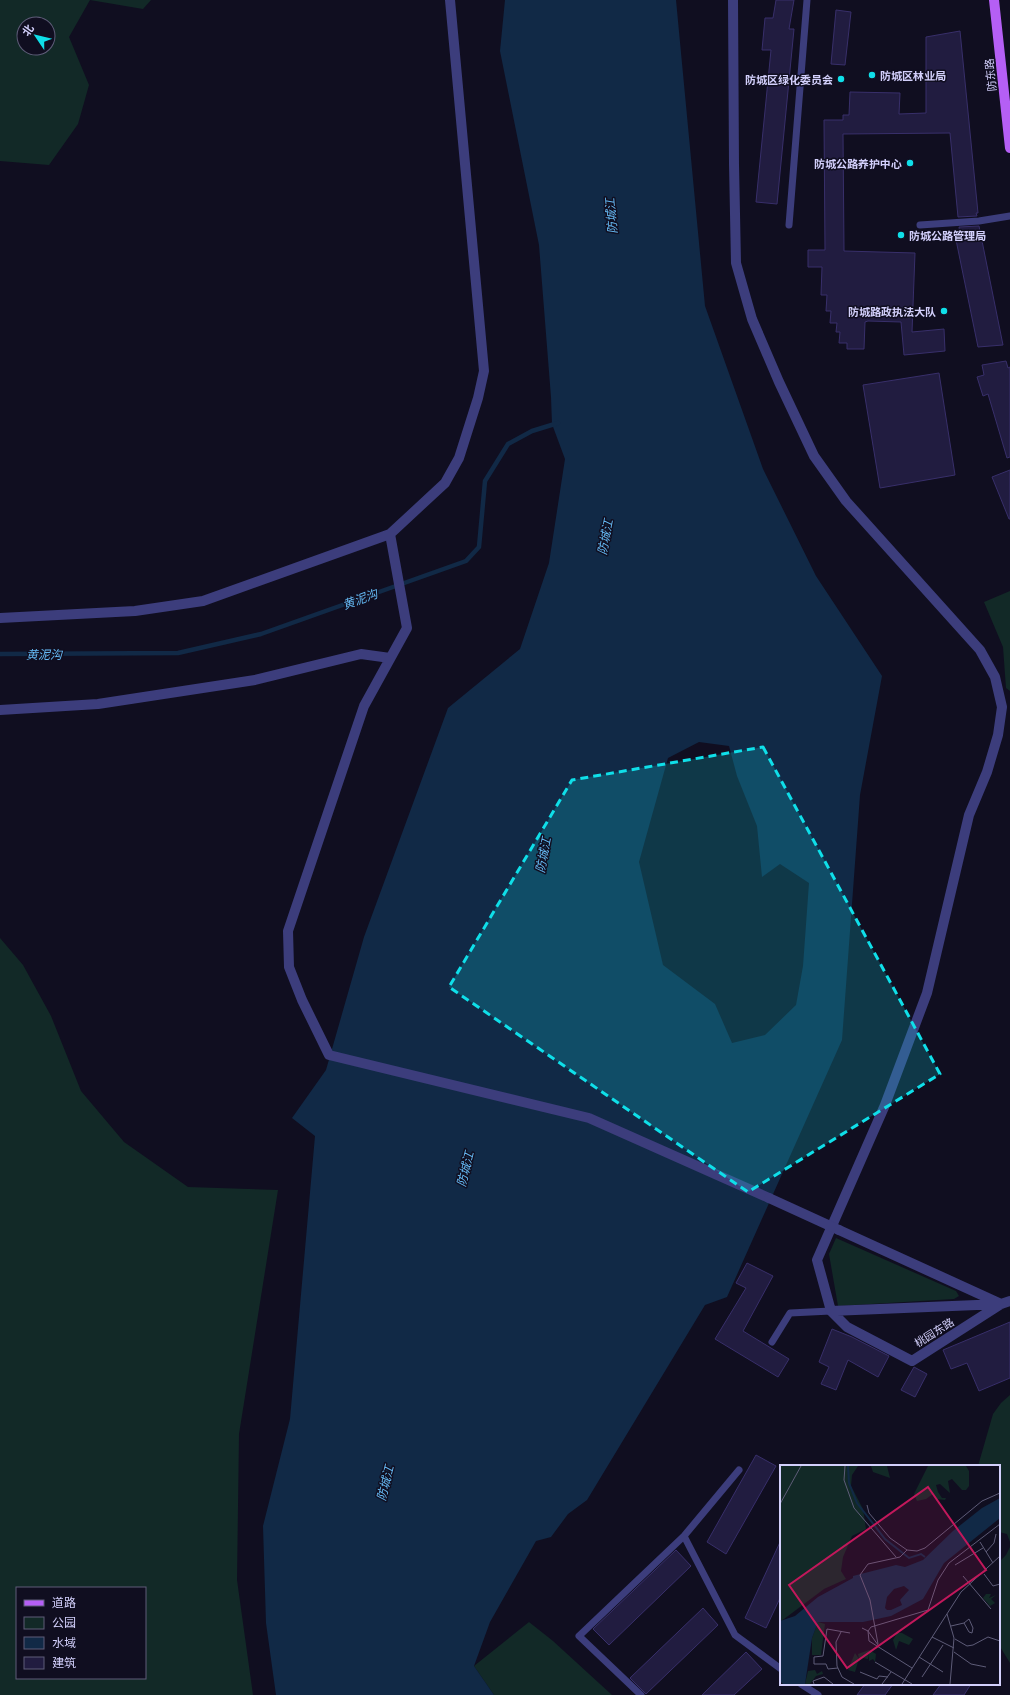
<svg xmlns="http://www.w3.org/2000/svg" width="1010" height="1695" viewBox="0 0 1010 1695" font-family="'Open Sans','Noto Sans SC',sans-serif">
<style>
.green{fill:#122927;fill-rule:evenodd}
.water{fill:#112946;fill-rule:evenodd}
.lines{fill:none;stroke-linecap:round;stroke-linejoin:round}
.stream{stroke:#112946;stroke-width:4.5}
.building{fill:#211c40;stroke:#382f6a}
.service{stroke:#3c3d7c;stroke-width:7}
.minor{stroke:#3c3d7c;stroke-width:10}
.primary{stroke:#b55ff5;stroke-width:10}
.minor-bridge{stroke:#3c3d7c;stroke-width:10}
.marked{fill:#0fdfe9;fill-opacity:0.2;stroke:#0fdfe9;stroke-width:3;stroke-dasharray:8 5;stroke-linejoin:round}
.poi-dot{fill:#0fdfe9;stroke:#100e20;stroke-width:1.5}
.labels{text-anchor:middle;dominant-baseline:central;stroke-width:3;stroke-linejoin:round;paint-order:stroke}
.poi-label{font-size:11px;font-weight:bold;fill:#d3d0fc;stroke:#100e20;text-anchor:end}
.street-label{font-size:11px;fill:#d3d0fc;stroke:#100e20}
.water-label{font-size:12px;font-style:italic;fill:#65baf5;stroke:#100e20}
.inset-river{fill:none;stroke:#112946;stroke-width:2}
.inset-road{fill:none;stroke:#5e5c78;stroke-width:1}
.view{fill:#c2185b;fill-opacity:0.15;stroke:#c2185b;stroke-width:2}
.inset-edge{fill:none;stroke:#d3d0fc;stroke-width:2}
</style>
<rect width="100%" height="100%" fill="#100e20"/>
<!-- green -->
<path class="green" d="M0,0H151L143,9L90,0L69,37L89,85L78,124L49,165L0,161ZM24,24H48V48H24Z
M1010,591V691L1006,688L1003,647L984,602Z
M0,938L23,965L51,1016L81,1091L124,1142L188,1187L278,1190L239,1434L237,1580L253,1695H0ZM17,1588H145V1678H17Z
M836,1238L956,1291L959,1296L954,1299L838,1306L829,1254Z
M1010,1395V1542L1007,1534L999,1532V1466H978L993,1414L1001,1403Z
M1010,1547V1663L999,1645V1562L1006,1555Z
M529,1622L553,1641L612,1695H494L474,1666Z"/>
<!-- water -->
<path class="water" d="M505,0H676L705,306L763,469L816,576L882,676L860,795L842,1040L727,1297L705,1305L587,1500L568,1514L551,1537L536,1541L490,1622L474,1666L494,1695H276L266,1623L263,1526L290,1419L315,1136L292,1118L326,1070L364,937L448,708L520,649L549,563L565,459L552,424L551,397L539,245L500,51ZM699,742L729,746L737,776L757,826L762,877L780,864L809,883L803,966L796,1005L765,1035L732,1043L715,1004L663,965L639,862L668,758Z"/>
<g class="lines">
<!-- stream -->
<path class="stream" d="M0,654L178,653L261,634L466,561L479,547L485,481L508,444L532,431L558,423"/>
</g>
<!-- building -->
<path class="building" d="M776,0H794L789,29H794L777,204L756,202L771,50H762L765,18H773Z
M836,10L851,12L845,65L831,64Z
M960,31L978,213H976L977,216L958,217L950,133L843,134L844,251L915,253L912,332L944,329L945,351L904,355L901,322L868,321L865,322L864,349H847V343H839L840,332H836L837,323H830L831,311H826L827,295H821L822,267H808V250H825L824,120H843V115H849L850,92L900,93L899,114L926,113V37Z
M979,226L1003,345L978,347L955,235L960,234L959,227Z
M1006,361L1008,368L1010,367V457L1007,458L988,394L983,396L977,377L984,375L982,365Z
M939,373L955,475L880,488L863,385Z
M1010,470V519H1009L992,477Z
M747,1263L773,1276L743,1331L789,1359L778,1377L715,1339L746,1288L736,1283Z
M1010,1322V1378L979,1391L967,1363L951,1369L943,1350Z
M832,1329L852,1337L889,1356L878,1377L848,1360L836,1390L821,1384L829,1367L819,1362Z
M914,1367L927,1374L915,1397L901,1390Z
M756,1455L776,1466L726,1554L707,1542Z
M781,1540V1596L766,1628L745,1618Z
M676,1550L691,1566L609,1645L593,1629Z
M703,1608L718,1625L646,1694L630,1678Z
M746,1652L762,1669L734,1695H702Z
M865,1684H893L885,1695H857Z
M941,1684H971L964,1695H933Z"/>
<g class="lines">
<!-- service -->
<path class="service" d="M789,225L807,0
M920,225L979,221L1010,216
M772,1342L790,1313L831,1311
M684,1536L735,1635L781,1669
M801,1684L818,1695
M641,1695L579,1636L684,1536L739,1470"/>
<!-- minor -->
<path class="minor" d="M733,0L734,164L736,263L752,319L779,382L814,456L846,501L980,650L995,677L1002,707L998,735L987,772L969,815L927,993L885,1105L817,1260L831,1311L1001,1304
M390,534L407,628L364,706L288,931L289,967L302,1000L329,1055L589,1118L769,1198
M0,618L135,611L203,601L390,534L445,483L459,458L478,398L484,371L450,0
M0,710L98,704L255,680L361,654L390,658
M839,1230L999,1303
M831,1311L847,1327L912,1361L1001,1304L1010,1301"/>
<!-- primary -->
<path class="primary" d="M994,0L1010,148"/>
<!-- minor-bridge -->
<path class="minor-bridge" d="M769,1198L839,1230"/>
</g>
<!-- marked area -->
<path class="marked" d="M763,747L940,1074L748,1192L449,987L572,780Z"/>
<!-- markers -->
<g class="poi-dot">
<circle cx="872" cy="75" r="4"/>
<circle cx="841" cy="79" r="4"/>
<circle cx="910" cy="163" r="4"/>
<circle cx="901" cy="235" r="4"/>
<circle cx="944" cy="311" r="4"/>
</g>
<g class="labels">
<!-- poi labels -->
<g class="poi-label">
<text x="880" y="75" text-anchor="start">防城区林业局</text>
<text x="833" y="79">防城区绿化委员会</text>
<text x="902" y="163">防城公路养护中心</text>
<text x="909" y="235" text-anchor="start">防城公路管理局</text>
<text x="936" y="311">防城路政执法大队</text>
</g>
<!-- street labels -->
<g class="street-label">
<text transform="translate(990 75) rotate(-96)">防东路</text>
<text transform="translate(934 1332) rotate(-32)">桃园东路</text>
</g>
<!-- water labels -->
<g class="water-label">
<text transform="translate(611 216) rotate(-95)">防城江</text>
<text transform="translate(605 537) rotate(-79)">防城江</text>
<text transform="translate(360 599) rotate(-20)">黄泥沟</text>
<text x="44" y="654">黄泥沟</text>
<text transform="translate(543 855) rotate(-79)">防城江</text>
<text transform="translate(465 1169) rotate(-76)">防城江</text>
<text transform="translate(385 1483) rotate(-76)">防城江</text>
</g>
</g>
<!-- overview -->
<g transform="translate(780 1465)">
<rect width="220" height="220" fill="#100e20"/>
<path d="M0,1H78L72,10L71,21L83,44L86,64L72,71L63,92L61,106L66,114L44,124L0,157ZM91,1H107L110,13L93,7ZM148,1H186L189,6V21L186,25H182L172,14L168,16L170,28L160,19L156,20L158,27L162,33H166L165,35L156,34L153,29L146,34L137,36L134,29ZM206,129H211L209,133L216,130L211,134L215,138L210,141L203,133ZM38,157L45,159L41,190H32V173ZM117,168H122L133,174L129,180L119,176L116,185L113,175ZM89,185L96,189L95,197L93,194L89,196V189L88,194L83,193L78,197L75,207L68,205L75,188L79,194L78,189ZM35,205L37,209L42,206L43,209L36,211L30,219H25L28,206Z" fill="#122927"/>
<path d="M220,33V53L164,98L143,134L111,151L83,157H38L32,173L25,219H3L0,216V156L15,151L38,132L73,113V111L116,100L125,102L143,95L173,66L202,43ZM124,121L129,125L120,135L122,140L111,145H107L105,143L107,132L114,124Z" fill="#112946" fill-rule="evenodd"/>
<path class="inset-river" d="M68,1L69,18L77,38L105,74L129,93L141,89L145,92"/>
<path class="inset-road" d="M65,1L64,15L74,43L116,92M0,39L21,1M87,40L89,48L110,73L127,85L137,86L145,83L202,36L220,28M200,77L213,98M206,87L214,78L216,69M175,100L203,83M204,109L213,121L220,119M183,111L211,144M167,149L174,173L170,219M171,161L184,158L189,167L192,168L193,163L189,154L184,158M82,163L88,166L89,176L132,203M61,167L56,177L57,201L62,212L74,219M152,172L174,183M175,174L187,181L193,180L208,172L220,176M98,179L90,135L80,110L88,99L120,92L127,85M98,180L88,166L91,162L148,145L158,115L169,98L220,59M174,187L191,199L206,202M139,192L163,207M95,197L132,219M58,203L48,204L46,199H34V192L43,191L47,164L70,168M80,207L97,214L99,211L108,212M142,212L163,180M34,219L33,216L44,212L53,219M102,219L111,207M122,219L181,127L220,91"/>
<path class="view" d="M148,22L206,105L67,203L9,120Z"/>
<rect width="220" height="220" class="inset-edge"/>
</g>
<!-- legend -->
<rect x="16" y="1587" width="130" height="92" fill="#100e20" stroke="#5e5c78"/>
<rect x="24" y="1600" width="20" height="6" fill="#b55ff5" stroke="#5e5c78"/>
<text x="52" y="1607" font-size="12" fill="#d3d0fc">道路</text>
<rect x="24" y="1617" width="20" height="12" fill="#122927" stroke="#5e5c78"/>
<text x="52" y="1627" font-size="12" fill="#d3d0fc">公园</text>
<rect x="24" y="1637" width="20" height="12" fill="#112946" stroke="#5e5c78"/>
<text x="52" y="1647" font-size="12" fill="#d3d0fc">水域</text>
<rect x="24" y="1657" width="20" height="12" fill="#211c40" stroke="#5e5c78"/>
<text x="52" y="1667" font-size="12" fill="#d3d0fc">建筑</text>
<!-- north arrow -->
<g transform="translate(36 36) rotate(305)"><circle r="19" fill="#100e20" stroke="#5e5c78"/>
<path d="M0-3L7 15L0 10L-7 15Z" fill="#0fdfe9"/>
<text y="-6" font-size="11" font-weight="bold" text-anchor="middle" fill="#d3d0fc">北</text>
</g>
</svg>
